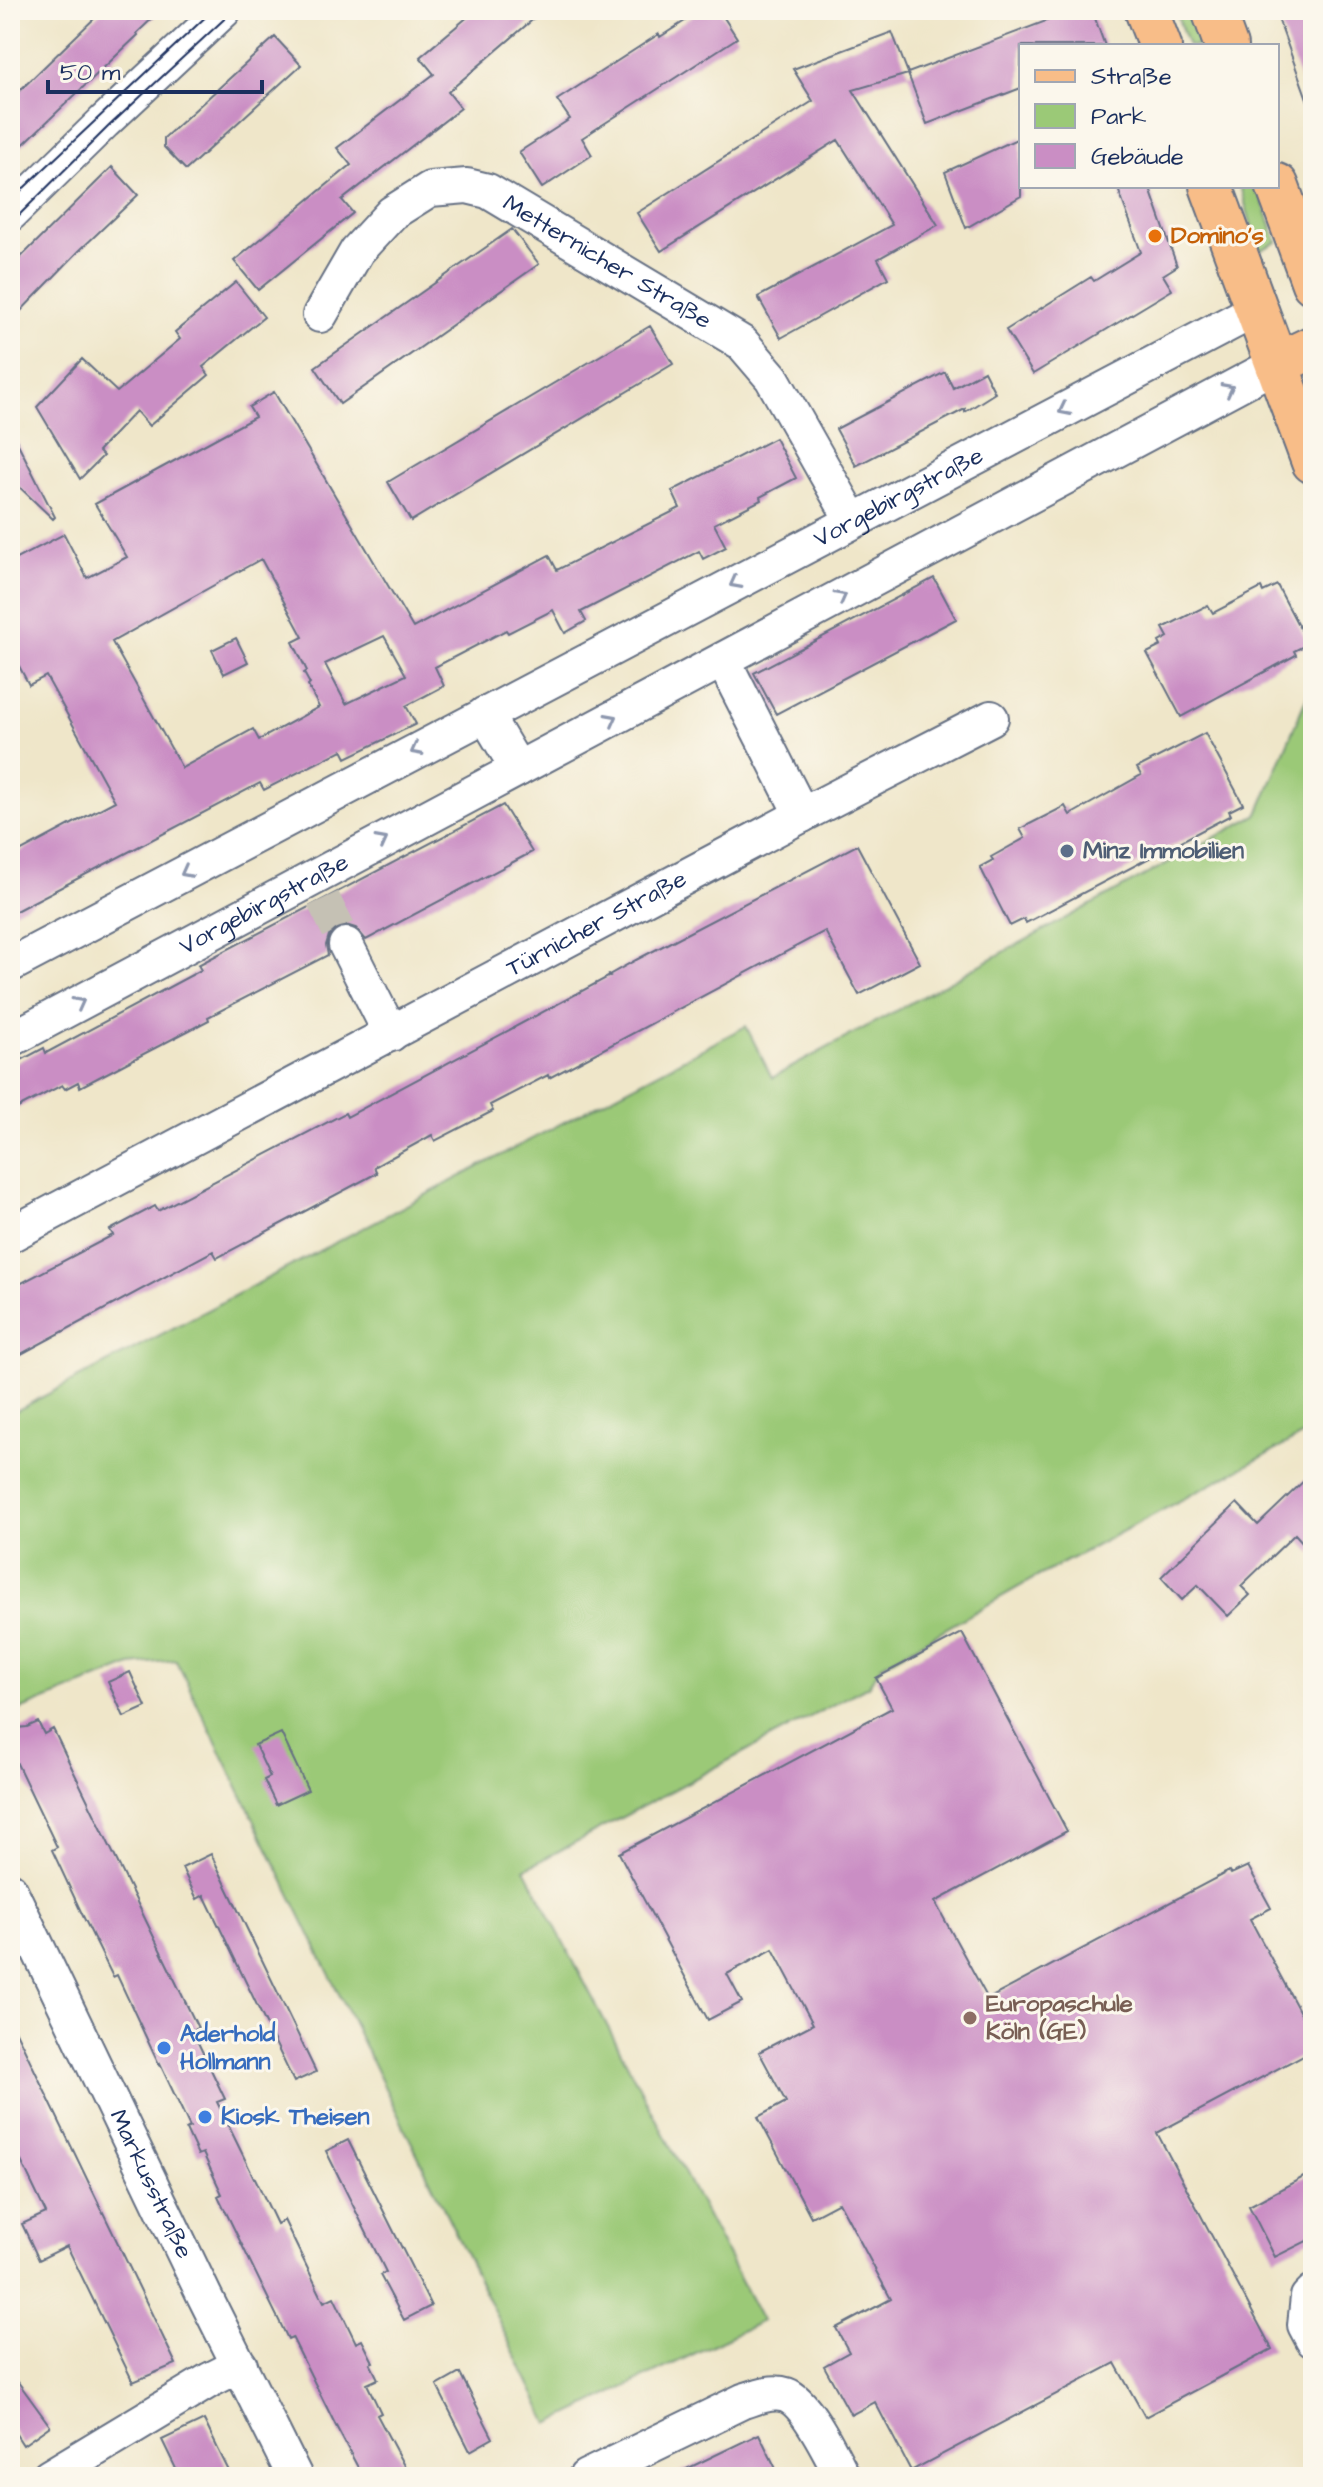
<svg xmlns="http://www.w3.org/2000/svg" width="1323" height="2487" viewBox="0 0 1323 2487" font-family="'Architects Daughter',sans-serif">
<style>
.green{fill:#9bc977;stroke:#5b7c6a;stroke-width:2}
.building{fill:#ca8ec4;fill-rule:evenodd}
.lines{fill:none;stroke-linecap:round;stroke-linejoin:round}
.minor-tunnel{stroke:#c5c1b4;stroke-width:34;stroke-dasharray:34 17;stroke-linecap:butt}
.minor-casing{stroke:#656f83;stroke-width:38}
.major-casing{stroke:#656f83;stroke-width:46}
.minor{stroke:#fff;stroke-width:34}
.major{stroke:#f8bd88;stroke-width:42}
.tram{stroke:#1b2f5e;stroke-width:2}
.oneway{stroke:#8d97ae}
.food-dot{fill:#e8710a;stroke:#fbf7ec;stroke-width:3}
.service-dot{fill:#5c6f8a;stroke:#fbf7ec;stroke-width:3}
.education-dot{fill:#8d6e63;stroke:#fbf7ec;stroke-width:3}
.shop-dot{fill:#3f7fe0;stroke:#fbf7ec;stroke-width:3}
.labels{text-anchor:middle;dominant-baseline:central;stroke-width:6;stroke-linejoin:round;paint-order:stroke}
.food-label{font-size:24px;font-weight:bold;fill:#c56008;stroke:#fbf7ec;text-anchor:start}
.street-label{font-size:24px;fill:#1b2f5e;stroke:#fbf7ec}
.service-label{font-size:24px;font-weight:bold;fill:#4e5e75;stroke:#fbf7ec;text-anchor:start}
.education-label{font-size:24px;font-weight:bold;fill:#785e54;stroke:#fbf7ec;text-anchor:start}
.shop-label{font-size:24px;font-weight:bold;fill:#366cbe;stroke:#fbf7ec;text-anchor:start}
</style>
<rect width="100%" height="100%" fill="#fbf7ec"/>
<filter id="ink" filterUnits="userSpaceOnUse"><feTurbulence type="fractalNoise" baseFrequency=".0125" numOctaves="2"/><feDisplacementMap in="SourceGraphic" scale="16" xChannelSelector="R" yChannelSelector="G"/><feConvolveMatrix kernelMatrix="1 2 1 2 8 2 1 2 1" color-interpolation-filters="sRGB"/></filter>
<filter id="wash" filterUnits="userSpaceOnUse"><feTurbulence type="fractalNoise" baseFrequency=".006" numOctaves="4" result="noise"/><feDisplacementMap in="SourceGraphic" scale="32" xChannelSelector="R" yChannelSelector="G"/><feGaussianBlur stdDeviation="1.8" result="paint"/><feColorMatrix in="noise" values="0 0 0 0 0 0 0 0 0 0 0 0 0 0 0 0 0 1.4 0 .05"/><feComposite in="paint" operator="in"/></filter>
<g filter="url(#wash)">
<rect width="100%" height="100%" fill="#efe6c9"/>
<!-- green -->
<path class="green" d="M1175,10H1192L1205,46H1188Z
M1240,186H1257L1277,242L1259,251Z
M1313,682V1430L1033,1579L882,1665L868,1686L525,1869L762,2321L549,2424L176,1660L131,1665L10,1714V1414L746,1026L772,1078L1258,814Z"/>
<g id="blocks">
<!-- building -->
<path class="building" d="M103,10H161L137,33L138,35L10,157V100Z
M476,10H544L448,92L461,108L342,200L353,213L258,290L234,261L351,165L337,148L434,74L420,57Z
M702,10H719L737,38L582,138L592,155L542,188L519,152L570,119L557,100L659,34L660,37Z
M1046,10H1092L1105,46H1021V88L927,124L908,74L853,90L938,225L878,259L888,278L781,338L758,297L892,225L838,140L661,251L637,213L813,101L793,69L892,32L908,73L1049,20Z
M1275,10H1313V106L1310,107Z
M275,37L301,65L186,170L164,147V138Z
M1021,137V196L966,228L945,172Z
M112,167L138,195L79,251L10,322V268Z
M1117,186H1149L1177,266L1163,275L1172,290L1033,374L1006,330L1091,277L1094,281L1141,252Z
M512,229L539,264L340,404L315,367Z
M236,282L264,317L203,367L209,375L149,426L136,411L98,451L103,456L80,479L37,407L82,359L117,392L180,339L175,332Z
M650,326L673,364L411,521L388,482Z
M984,371L995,393L965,412V409L856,466L836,429L945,372L953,388Z
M274,392L413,628L549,555L557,570L680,508L672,491L775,438L796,478L760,497L761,500L714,524L726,547L703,559L699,551L581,612L586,621L565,633L553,610L508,633L506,630L435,667L444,686L406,706L416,724L346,758L342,750L264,790L260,783L10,914V857L115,801L46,676L29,685L10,649V562L64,534L87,578L127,557L95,504L255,417L249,407ZM261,559L303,637L293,642L307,671L304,673L310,684L308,686L319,707L259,740L253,729L182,768L112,642ZM384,636L406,675L346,704L325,664Z
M10,428L55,517L53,519L10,478Z
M934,578L956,619L776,714L754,673Z
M1277,585L1308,644L1294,651L1296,655L1181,717L1147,653L1161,646L1159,642L1168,637L1163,628L1208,605L1213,613L1261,588L1263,592Z
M236,638L248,662L224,674L212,650Z
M1205,733L1243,804L1229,811L1231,815L1026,923L1024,919L1010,926L980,867L993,860L991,857L1025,838L1020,829L1065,806L1070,815L1141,775L1137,768Z
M503,805L532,852L366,940L356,928L346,925L338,927L329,935L326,945L328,955L208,1017L209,1020L80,1087L78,1082L65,1089L62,1085L10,1112V1066L44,1048L46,1053L201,970L198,965Z
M857,845L920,963L859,995L825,931L549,1078L548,1075L490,1105L493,1111L435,1141L432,1135L374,1167L377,1173L277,1226L217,1258L213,1251L10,1360V1289L113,1235L110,1230L155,1206L158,1211L345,1113L347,1117L610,976L609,975L636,960Z
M1313,1472V1554L1295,1534L1241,1586L1250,1595L1228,1616L1198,1585L1182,1600L1161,1577L1237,1503L1258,1525Z
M962,1633L1067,1831L935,1902L988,1999L1229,1871L1231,1874L1248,1866L1271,1908L1250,1919L1313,2037V2050L1157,2133L1272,2349L1145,2417L1115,2363L911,2471L875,2402L851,2415L824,2366L849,2352L836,2328L891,2299L839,2202L811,2217L758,2117L786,2102L759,2052L813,2024L773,1949L727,1974L742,2002L708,2020L619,1853L892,1708L876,1678Z
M130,1672L146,1707L124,1717L108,1682Z
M38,1722L44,1734L53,1729L198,2028L192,2030L225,2099L217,2102L254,2178H255L277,2224L284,2220L324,2302L334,2297L356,2343L362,2340L373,2362L370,2363L378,2379L367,2384L381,2413L377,2415L410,2477H363L336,2426L292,2337L288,2339L218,2196L222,2194L203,2153L198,2155L186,2129L190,2127L160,2064L159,2065L117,1975L113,1977L83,1916L52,1850L57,1847L10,1749V1735L17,1728L27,1727Z
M281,1733L308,1790L276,1805L264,1780L270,1777L255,1745Z
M211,1854L316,2072L294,2082L204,1895L197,1899L182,1868Z
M10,2019L176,2364L133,2382L67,2246L39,2260L22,2224L46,2213L10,2138Z
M348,2140L431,2306L404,2320L380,2275L386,2272L326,2151Z
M1313,2172V2238L1275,2257L1249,2206Z
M10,2371L50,2426L23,2445L10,2425Z
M460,2373L493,2438L470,2451L437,2386Z
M204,2420L218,2449L232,2477H180L162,2440Z
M759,2434L780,2477H670Z"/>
</g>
</g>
<g filter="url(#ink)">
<use href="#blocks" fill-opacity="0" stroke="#656f83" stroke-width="2"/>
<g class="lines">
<!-- minor-tunnel -->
<path class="minor-tunnel" d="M323,899L346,945"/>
<defs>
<g id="minor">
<path d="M10,214L104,122L224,10"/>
<path id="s1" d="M320,315L357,251L392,213L430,189L467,186L488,191L742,343L772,378L853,521"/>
<path d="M723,660L802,815"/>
<path d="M485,714L518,769"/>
<path d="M346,945L391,1034"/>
<path id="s2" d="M10,965L1257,309"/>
<path id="s3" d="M10,1040L1277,364"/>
<path id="s4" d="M10,1235L802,815L991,718"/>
<path id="s5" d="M10,1890L204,2295L295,2477"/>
<path d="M1313,2292L1308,2297L1305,2325L1313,2340"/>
<path d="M49,2477L210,2380L240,2365"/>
<path d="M586,2477L743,2401C756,2397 772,2390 786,2395C807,2402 833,2458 843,2477"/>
</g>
<path id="major" d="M1146,10L1160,46
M1213,10L1226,46
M1277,185L1313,283
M1211,186L1313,462
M1277,364L1313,347"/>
</defs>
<!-- minor casing -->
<use href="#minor" class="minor-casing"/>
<!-- major casing -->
<use href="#major" class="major-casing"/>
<!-- minor -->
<use href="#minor" class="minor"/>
<!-- major -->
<use href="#major" class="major"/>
<!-- tram -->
<path class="tram" d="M10,201L213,10
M10,224L109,126L234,10"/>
</g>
<!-- one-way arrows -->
<defs><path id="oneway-chevron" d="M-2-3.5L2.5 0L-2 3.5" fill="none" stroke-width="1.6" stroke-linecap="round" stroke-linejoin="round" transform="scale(2)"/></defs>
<g class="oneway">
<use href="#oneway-chevron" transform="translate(1228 389) rotate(-28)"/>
<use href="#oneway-chevron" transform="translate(1064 410) rotate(153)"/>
<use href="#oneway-chevron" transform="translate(735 583) rotate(152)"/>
<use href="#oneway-chevron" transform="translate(841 597) rotate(-28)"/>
<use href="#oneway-chevron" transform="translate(612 719) rotate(-28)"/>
<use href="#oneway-chevron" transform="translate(416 750) rotate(152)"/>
<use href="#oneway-chevron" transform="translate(382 841) rotate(-28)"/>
<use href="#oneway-chevron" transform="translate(186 872) rotate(152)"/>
<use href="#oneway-chevron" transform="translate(79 1003) rotate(-28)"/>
</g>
</g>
<!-- markers -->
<circle class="food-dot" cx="1155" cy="236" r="8"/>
<circle class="service-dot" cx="1067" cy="851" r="8"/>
<circle class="education-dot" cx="970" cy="2018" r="8"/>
<g class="shop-dot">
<circle cx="164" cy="2048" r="8"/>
<circle cx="205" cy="2117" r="8"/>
</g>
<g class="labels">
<!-- food labels -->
<g class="food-label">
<text x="1171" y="236">Domino's</text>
</g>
<!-- street labels -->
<g class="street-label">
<text stroke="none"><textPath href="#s1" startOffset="368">Metternicher Straße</textPath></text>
<text stroke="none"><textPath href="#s2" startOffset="1004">Vorgebirgstraße</textPath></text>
<text stroke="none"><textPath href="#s3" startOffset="288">Vorgebirgstraße</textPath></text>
<text stroke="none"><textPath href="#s4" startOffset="664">Türnicher Straße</textPath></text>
<text stroke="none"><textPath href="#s5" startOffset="326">Markusstraße</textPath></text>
</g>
<!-- service labels -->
<g class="service-label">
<text x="1083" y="851">Minz Immobilien</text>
</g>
<!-- education labels -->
<g class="education-label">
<text x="986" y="2004">Europaschule<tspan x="986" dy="28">Köln (GE)</tspan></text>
</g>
<!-- shop labels -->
<g class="shop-label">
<text x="180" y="2034">Aderhold<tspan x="180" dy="28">Hollmann</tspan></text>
<text x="221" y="2117">Kiosk Theisen</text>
</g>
</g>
<!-- margin -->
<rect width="1323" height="2487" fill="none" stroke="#fbf7ec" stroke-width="40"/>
<!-- legend -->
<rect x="1019" y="44" width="260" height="144" fill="#fbf7ec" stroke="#a1a7b3" stroke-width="2"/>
<rect x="1035" y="70" width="40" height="12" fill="#f8bd88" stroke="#a1a7b3" stroke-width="2"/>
<text x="1091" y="84" font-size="24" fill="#1b2f5e">Straße</text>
<rect x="1035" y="104" width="40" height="24" fill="#9bc977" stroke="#a1a7b3" stroke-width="2"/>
<text x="1091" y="124" font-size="24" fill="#1b2f5e">Park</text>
<rect x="1035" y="144" width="40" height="24" fill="#ca8ec4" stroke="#a1a7b3" stroke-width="2"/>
<text x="1091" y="164" font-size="24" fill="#1b2f5e">Gebäude</text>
<!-- scale -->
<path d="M48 80v12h214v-12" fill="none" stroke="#1b2f5e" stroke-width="4"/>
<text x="60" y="80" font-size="24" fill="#1b2f5e" stroke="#fbf7ec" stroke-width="6" paint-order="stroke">50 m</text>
</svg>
